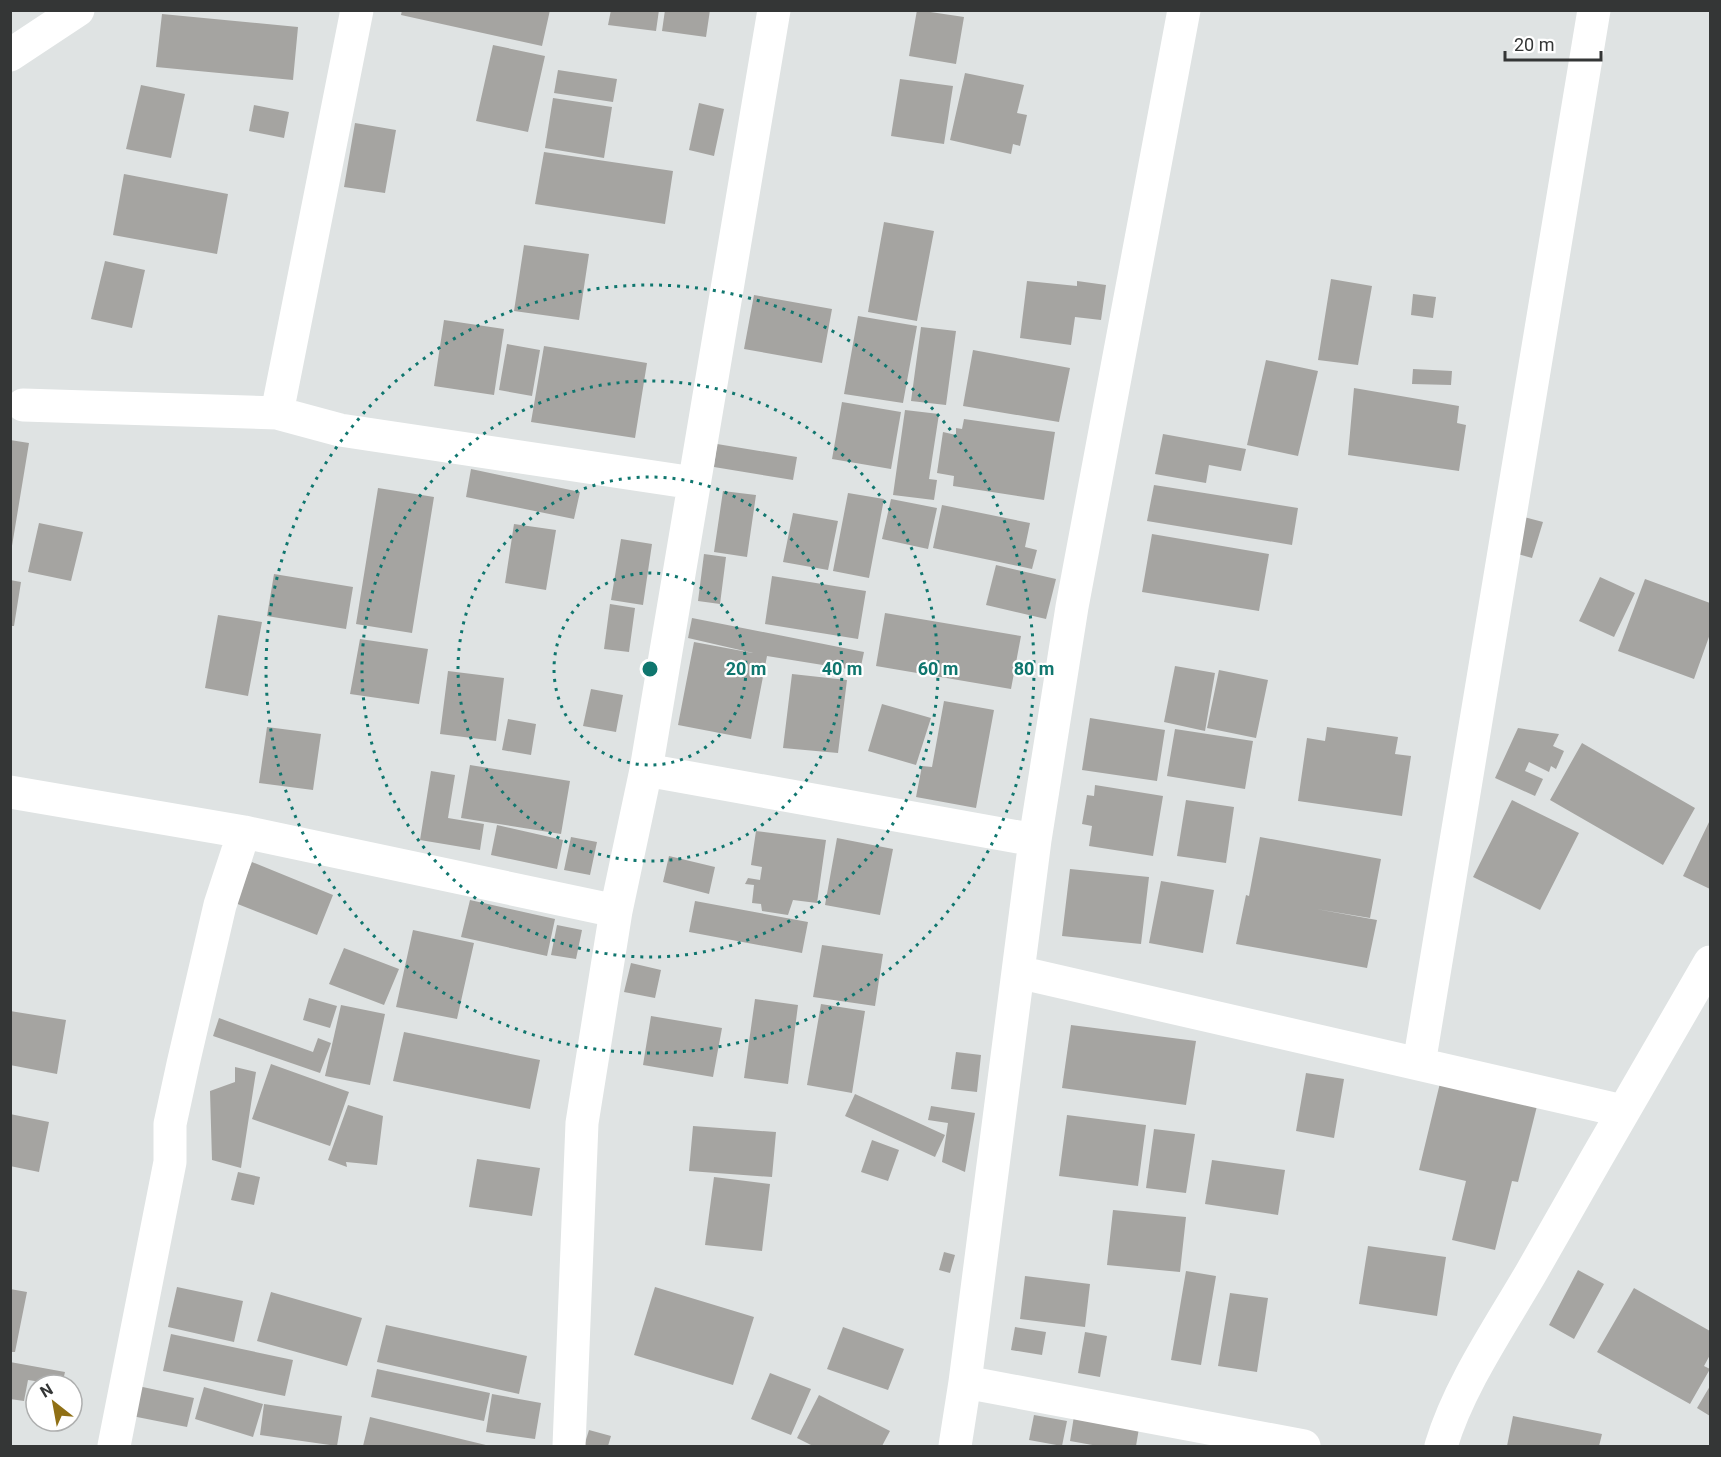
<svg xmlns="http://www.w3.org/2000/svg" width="1721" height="1457" viewBox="0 0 1721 1457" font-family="Roboto,sans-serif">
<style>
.building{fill:#a5a4a1}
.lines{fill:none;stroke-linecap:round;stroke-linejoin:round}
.street{stroke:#fff;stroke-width:33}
.ring{fill:none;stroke:#0f766e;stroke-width:3;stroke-dasharray:3 6}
.centre{fill:#0f766e;stroke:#fff;stroke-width:3}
.ring-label{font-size:18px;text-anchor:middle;font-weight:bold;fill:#0f766e;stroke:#fff;stroke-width:4.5;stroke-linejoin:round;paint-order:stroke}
</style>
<rect width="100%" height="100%" fill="#dfe3e3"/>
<!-- building -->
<path class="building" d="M402,10H550L542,46L401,15Z
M611,10H659L656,31L608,25Z
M665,10H710L706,37L662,31Z
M917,10L964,17L956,64L909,56Z
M162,14L298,27L293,80L156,67Z
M493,45L545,56L528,132L476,121Z
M558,70L617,79L613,102L554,93Z
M965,73L1024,85L1017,113L1027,115L1020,146L1013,144L1011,154L950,140Z
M900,79L953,86L944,144L891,136Z
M141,85L185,94L171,158L126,149Z
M553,98L612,107L604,158L545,148Z
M699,103L724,109L714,156L689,150Z
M254,105L289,112L284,138L249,131Z
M355,123L396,130L385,193L344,187Z
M544,152L673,171L665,224L535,204Z
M124,174L228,194L217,254L113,235Z
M884,222L934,231L917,321L868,312Z
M524,245L589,254L579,320L514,311Z
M105,261L145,270L132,328L91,319Z
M1331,279L1372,286L1358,365L1318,360Z
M1027,281L1077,286V281L1106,285L1101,320L1075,317L1071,345L1020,338Z
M1413,294L1436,297L1433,318L1411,315Z
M754,295L832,309L822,363L744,349Z
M858,316L917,326L903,403L844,394Z
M444,320L504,329L494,395L434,386Z
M921,327L956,331L946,405L911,401Z
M507,344L540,350L532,396L499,390Z
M544,346L647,363L635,438L531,422Z
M973,350L1070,368L1059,422L963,406Z
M1266,360L1318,371L1298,456L1247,445Z
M1413,369L1452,371L1451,385L1412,384Z
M1354,388L1459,406L1457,423L1466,425L1459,471L1348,455Z
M842,402L901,412L891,469L832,459Z
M905,410L939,414L929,479L937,480L934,500L893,495Z
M964,419L1055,432L1044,500L953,486L954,476L937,473L943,432L956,435V428L962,429Z
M1163,434L1246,449L1241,471L1209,465L1206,483L1155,474Z
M10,440L29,443L12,546H10Z
M717,444L797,457L793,480L714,467Z
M471,469L580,492L574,519L466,497Z
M1154,485L1298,508L1292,545L1147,521Z
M378,488L434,497L412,633L356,624Z
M723,491L756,495L747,557L714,552Z
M848,493L884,499L869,578L833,571Z
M891,499L937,508L928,549L882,539Z
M942,505L1030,523L1025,547L1037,550L1032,569L933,548Z
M793,513L838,521L828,570L783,562Z
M1520,516L1543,522L1532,558L1510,552Z
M39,523L83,532L71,581L28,572Z
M514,524L556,530L546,590L505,583Z
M1152,534L1269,554L1259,611L1142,592Z
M621,539L652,544L643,605L611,600Z
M704,554L726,557L720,604L698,601Z
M996,565L1056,579L1046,619L986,605Z
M274,574L353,587L346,629L267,616Z
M772,576L866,591L858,639L765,624Z
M1600,577L1635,593L1614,637L1579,621Z
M1645,579L1710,603V634L1694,679L1618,651Z
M10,580L21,582L14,626H10Z
M610,604L635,608L629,652L604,649Z
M885,613L1021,636L1011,689L876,666Z
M218,615L262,622L248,696L205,688Z
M692,618L864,652L860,671L767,656L751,739L678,725L694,642L753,653L688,638Z
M360,639L428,649L419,704L350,694Z
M1175,666L1215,673L1205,731L1164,722Z
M1219,670L1268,680L1256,738L1207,728Z
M448,671L504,678L496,741L440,734Z
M792,674L847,680L838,753L783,748Z
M591,689L623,695L616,732L583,726Z
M944,701L994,710L976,808L916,797L922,766L932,767Z
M882,704L931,718L916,765L868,751Z
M1090,718L1165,730L1157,781L1082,770Z
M508,719L536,724L531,755L502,750Z
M267,727L321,734L313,790L259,783Z
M1327,727L1398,737L1395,754L1411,756L1402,816L1298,801L1307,738L1325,741Z
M1518,728L1559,734L1553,746L1564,751L1556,769L1551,766L1549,772L1529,762L1525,771L1543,779L1535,796L1495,778Z
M1175,729L1253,741L1245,789L1167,776Z
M1582,743L1695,808L1663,865L1550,800Z
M470,765L570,781L561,834L461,818Z
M431,771L455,775L448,818L484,824L480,850L420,840Z
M1095,785L1163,796L1153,856L1089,846L1092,826L1082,824L1087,795L1094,796Z
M1186,800L1234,807L1226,863L1177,856Z
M1512,800L1579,833L1540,910L1473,877Z
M1710,820V889L1683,876Z
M497,825L563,840L557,869L491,855Z
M756,831L826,840L817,903L793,900L788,915L762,911L761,904L752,903L754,885L745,884L748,878L760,880L762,867L751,865Z
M571,837L597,842L590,875L564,870Z
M1260,837L1381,859L1370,918L1316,909L1377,920L1367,968L1236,944L1246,895L1249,896Z
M837,838L893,849L880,915L825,905Z
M669,856L715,867L709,894L663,882Z
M252,862L333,895L317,935L235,903Z
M1070,869L1149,877L1141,944L1062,936Z
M1161,881L1214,890L1203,953L1149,943Z
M470,900L555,919L547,956L461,937Z
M695,901L808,922L802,953L689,932Z
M557,925L582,930L576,959L551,955Z
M413,930L474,943L457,1019L396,1007Z
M822,945L883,954L875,1006L813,997Z
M344,948L399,969L384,1005L329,984Z
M631,963L661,970L655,998L624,992Z
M309,998L337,1006L330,1028L303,1020Z
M755,999L798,1005L788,1084L744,1078Z
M821,1004L865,1011L852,1093L807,1085Z
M341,1005L385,1014L370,1085L325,1076Z
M10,1011L66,1020L57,1074L10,1065Z
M651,1016L722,1028L713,1077L643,1065Z
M219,1018L313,1052L318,1038L331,1043L320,1073L213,1036Z
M1071,1025L1196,1041L1186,1105L1062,1088Z
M404,1032L540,1060L530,1109L393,1081Z
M956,1052L981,1055L977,1092L951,1089Z
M271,1064L349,1092L330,1146L252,1119Z
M235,1067L256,1072L241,1168L212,1160L210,1091L235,1082Z
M1306,1073L1344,1079L1334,1138L1296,1131Z
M1440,1083L1537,1106L1518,1182L1512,1181L1495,1250L1452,1240L1466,1181L1419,1170Z
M855,1094L945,1135L935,1157L845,1116Z
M348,1105L383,1116L377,1165L346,1162L347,1167L328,1160Z
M931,1106L975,1113L965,1172L942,1162L948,1123L928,1120Z
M10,1114L49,1122L39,1172L10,1166Z
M1067,1115L1146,1125L1138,1186L1059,1176Z
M693,1126L776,1132L772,1177L689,1171Z
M1154,1129L1195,1134L1186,1193L1146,1188Z
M872,1140L899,1150L888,1181L861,1172Z
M477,1159L540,1168L532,1216L469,1207Z
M1212,1160L1285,1170L1278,1215L1205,1204Z
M238,1172L260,1177L254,1205L231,1200Z
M714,1177L770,1184L762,1251L705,1245Z
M1113,1210L1186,1217L1180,1272L1107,1265Z
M1368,1246L1446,1257L1437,1316L1359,1304Z
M944,1252L955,1255L950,1273L939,1270Z
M1578,1270L1604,1284L1574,1339L1549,1325Z
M1186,1271L1216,1276L1201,1365L1171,1360Z
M1025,1276L1090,1284L1085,1327L1020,1319Z
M177,1287L243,1301L234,1342L168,1327Z
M655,1287L754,1317L733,1385L634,1355Z
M1634,1288L1710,1331V1355L1704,1366L1710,1369L1690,1404L1597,1352Z
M10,1289L27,1292L15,1352H10Z
M271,1292L362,1318L347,1366L257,1341Z
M1230,1293L1268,1298L1257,1372L1218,1366Z
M386,1325L527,1356L519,1394L377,1362Z
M843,1327L904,1349L888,1390L827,1369Z
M1015,1327L1046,1332L1042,1355L1011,1350Z
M1085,1332L1107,1336L1100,1377L1078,1373Z
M171,1334L293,1360L285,1396L163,1371Z
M10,1362L65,1372L62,1385L28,1380L24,1401L10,1399Z
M377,1369L490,1393L484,1421L371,1397Z
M770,1373L811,1389L791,1435L751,1419Z
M138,1386L194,1398L187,1427L132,1416Z
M1710,1386V1416L1697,1408Z
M204,1387L263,1404L253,1437L195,1419Z
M492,1394L541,1403L535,1439L486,1432Z
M819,1395L890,1431L882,1446H813L797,1438Z
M264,1404L342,1416L337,1446L260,1435Z
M1034,1415L1067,1421L1062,1446L1029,1440Z
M1074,1416L1139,1428L1136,1446H1098L1070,1441Z
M1513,1416L1602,1434L1599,1446H1507Z
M370,1417L490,1446H363Z
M589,1430L611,1436L608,1446H584Z"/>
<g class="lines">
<!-- street -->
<path class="street" d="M10,55L78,10
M23,405L277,413L340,430L694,483
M277,413L357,10
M646,770L1035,840
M10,792L244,832L616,911
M1018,972L1623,1111
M1419,1064L1594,10
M965,1382L1304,1446
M114,1446L170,1162V1124L183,1064L220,905L244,832
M569,1446L582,1123L616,911L646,770L774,10
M955,1446L965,1382L1035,840L1072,607L1184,10
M1441,1446C1459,1386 1499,1328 1531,1273C1590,1169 1650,1065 1710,962"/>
</g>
<!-- distance rings -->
<g class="ring">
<circle cx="650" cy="669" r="96"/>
<circle cx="650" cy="669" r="192"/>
<circle cx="650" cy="669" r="288"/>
<circle cx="650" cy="669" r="384"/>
</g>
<circle cx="650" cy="669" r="9" class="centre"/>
<g class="ring-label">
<text x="746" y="675">20 m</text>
<text x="842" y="675">40 m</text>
<text x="938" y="675">60 m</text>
<text x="1034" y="675">80 m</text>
</g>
<!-- border -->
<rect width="1721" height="1457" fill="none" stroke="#343636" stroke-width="24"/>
<!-- north arrow -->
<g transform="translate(54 1403) rotate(329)"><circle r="28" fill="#ffffff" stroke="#aeafaf" stroke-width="1.5"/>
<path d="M0-4.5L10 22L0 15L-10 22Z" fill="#907015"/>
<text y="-9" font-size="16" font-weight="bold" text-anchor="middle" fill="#343636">N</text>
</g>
<!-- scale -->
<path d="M1505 51v9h96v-9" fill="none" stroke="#343636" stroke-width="3"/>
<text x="1514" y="51" font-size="18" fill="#343636" stroke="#ffffff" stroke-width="4.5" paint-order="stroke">20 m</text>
</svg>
